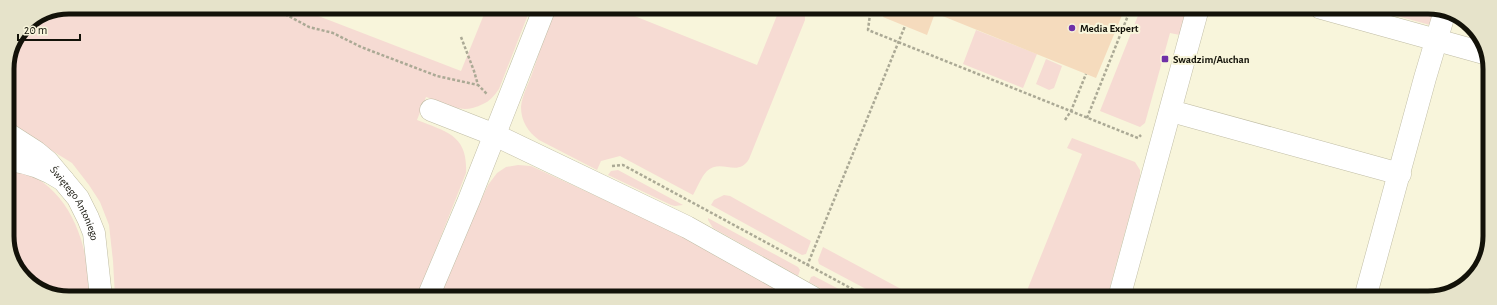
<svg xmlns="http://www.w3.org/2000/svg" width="1497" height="305" viewBox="0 0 1497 305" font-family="'Alegreya Sans',sans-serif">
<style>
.green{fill:#f6dbd3}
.building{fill:#f5dbbd}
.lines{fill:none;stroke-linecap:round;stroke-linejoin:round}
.minor-casing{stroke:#c0bda5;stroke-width:23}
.major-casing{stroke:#c0bda5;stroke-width:23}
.path{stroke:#aba995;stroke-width:2.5;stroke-dasharray:3 2;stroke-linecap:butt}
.minor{stroke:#fff;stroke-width:22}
.major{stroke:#fff;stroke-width:22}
.poi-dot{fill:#6f31a7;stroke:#f8f5db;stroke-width:1.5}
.labels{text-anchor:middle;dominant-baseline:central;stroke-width:4;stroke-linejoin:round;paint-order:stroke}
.poi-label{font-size:11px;font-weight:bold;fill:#131209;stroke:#f8f5db;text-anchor:start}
.street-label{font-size:11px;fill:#131209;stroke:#f8f5db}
.rim{fill:none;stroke:#131209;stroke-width:5}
</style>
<rect width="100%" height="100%" fill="#f8f5db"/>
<!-- green -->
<path class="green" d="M69,7H295L461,71L487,7H531L499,89C494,96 490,101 483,104C460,116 447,103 426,97L417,120C447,132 468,135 466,173L417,297H115L113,261L109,225L100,202L89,185L72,163L7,123V66L25,25Z
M556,7H612L757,65L780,8H801L805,15V20L749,159C738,178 721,158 707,171C701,177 697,188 693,195L620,156L601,161L597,170L539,140C528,132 521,121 521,107C522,95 529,83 533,71C540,50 547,29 556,7Z
M1141,8H1187L1180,35L1170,33L1145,123L1140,127L1100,111Z
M1368,8H1435L1430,25Z
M976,30L1037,54L1023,88L963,64Z
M1046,59L1062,66L1054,88L1049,90L1036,84Z
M1072,138L1135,162L1140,170V177L1107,298H1024L1082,154L1067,148Z
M518,165L531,166L670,230L790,297H439L460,246L488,185L497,173L506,167Z
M8,168C52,175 76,213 85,254C88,268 88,283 90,297H57L25,280L8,248Z
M618,170L683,205L675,206L671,205L608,175L611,171Z
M724,195L730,196L811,241L806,254L802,255L711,205L714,200Z
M708,218L798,267L800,270L798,276L713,228L708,220Z
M823,247L914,296L915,297H881L819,264L818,260Z
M814,276L854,297H836L809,282L811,277Z"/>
<!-- building -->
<path class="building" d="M886,8H1125L1096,78L935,13L927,35L883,17Z"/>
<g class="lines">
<defs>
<g id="minor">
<path d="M1321,8L1487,54"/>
<path d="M431,110L495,135L687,227L812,297"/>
<path d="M1171,111L1400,174"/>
<path id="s1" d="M8,134L36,152L48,162L78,198L88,218L94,233L101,297"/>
<path d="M428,297L469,200L545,7"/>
<path d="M1119,298L1198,8"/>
<path d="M1365,298L1425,78L1445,11"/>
</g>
<path id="major" d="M8,160C29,162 45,168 63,180"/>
</defs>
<!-- minor casing -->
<use href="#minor" class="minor-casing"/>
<!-- major casing -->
<use href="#major" class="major-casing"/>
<!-- path -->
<path class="path" d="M272,7L309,27L333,33L361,47L437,76L478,85
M855,8L870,14L868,30L1138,138L1141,135
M461,37L474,71L478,85L487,94
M1087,118L1131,8
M1065,120L1071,111L1086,74
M612,166L623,165L867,297
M807,266L905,26"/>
<!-- minor -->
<use href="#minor" class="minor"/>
<!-- major -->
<use href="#major" class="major"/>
</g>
<!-- markers -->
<g class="poi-dot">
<circle cx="1072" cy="28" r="4"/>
<rect x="1161" y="55" width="8" height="8" rx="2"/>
</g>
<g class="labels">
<!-- poi labels -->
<g class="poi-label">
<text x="1080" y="28">Media Expert</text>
<text x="1173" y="59">Swadzim/Auchan</text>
</g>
<!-- street labels -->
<g class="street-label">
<text stroke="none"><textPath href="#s1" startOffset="99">Świętego Antoniego</textPath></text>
</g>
</g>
<!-- crop -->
<path d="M0 0H1497V305H0ZM69 14H1428A55 55 0 0 1 1483 69V236A55 55 0 0 1 1428 291H69A55 55 0 0 1 14 236V69A55 55 0 0 1 69 14Z" fill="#e6e3ca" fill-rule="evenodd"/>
<path class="rim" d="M69 14H1428A55 55 0 0 1 1483 69V236A55 55 0 0 1 1428 291H69A55 55 0 0 1 14 236V69A55 55 0 0 1 69 14Z"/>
<!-- scale -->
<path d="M18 34v6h62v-6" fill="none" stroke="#131209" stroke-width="2"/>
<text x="24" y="34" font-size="12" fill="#131209" stroke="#f8f5db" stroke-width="3" paint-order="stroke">20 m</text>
</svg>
